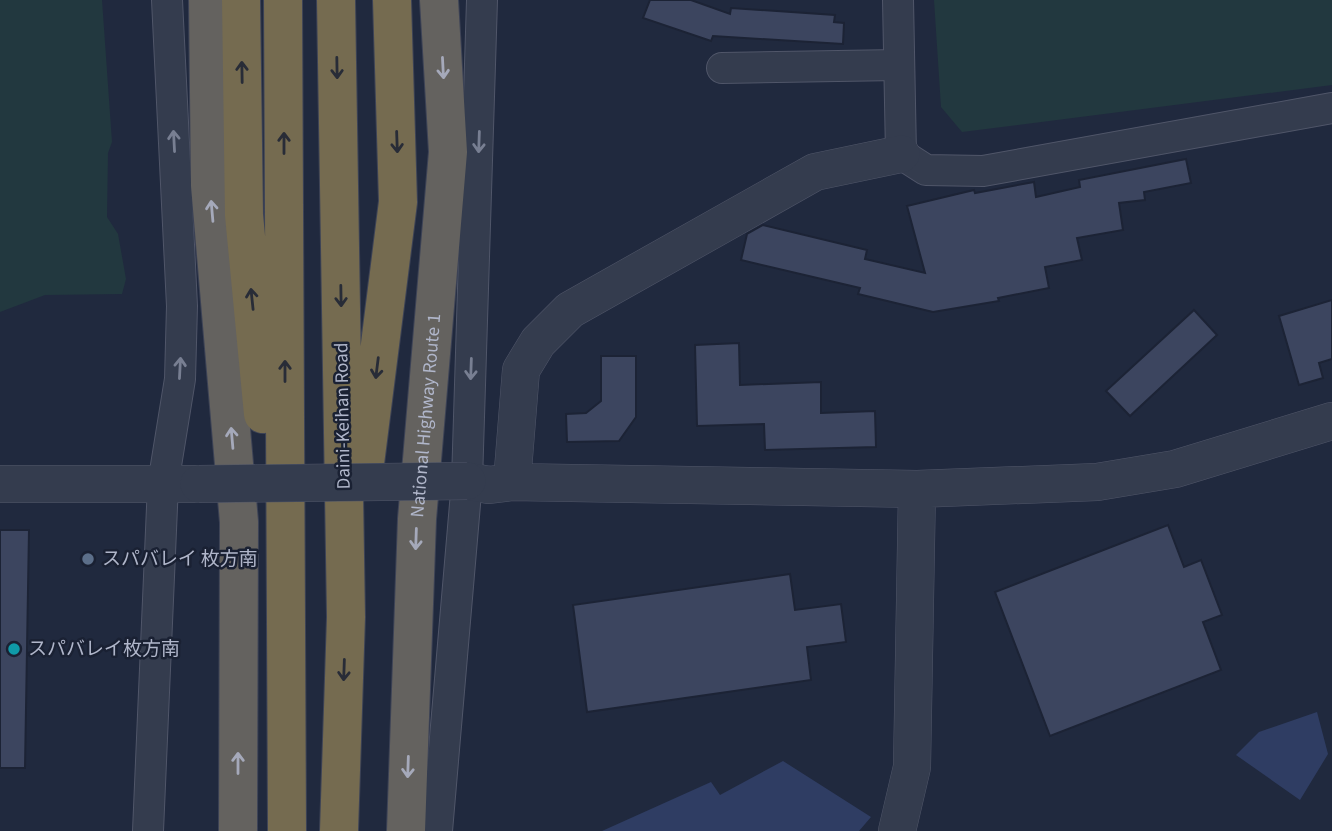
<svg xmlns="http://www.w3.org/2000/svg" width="1332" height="831" viewBox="0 0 1332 831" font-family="'Source Sans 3','Noto Sans JP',sans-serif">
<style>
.green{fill:#22383f}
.water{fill:#2f3d63}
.building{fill:#3c455f;stroke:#1c2335;stroke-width:2}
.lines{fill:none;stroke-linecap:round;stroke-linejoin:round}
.minor-casing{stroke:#505669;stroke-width:32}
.tertiary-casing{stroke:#505669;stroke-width:38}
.trunk-casing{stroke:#3d4356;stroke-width:40}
.motorway-casing{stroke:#3d4356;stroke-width:40}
.minor{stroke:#343c4e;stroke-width:30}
.tertiary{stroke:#343c4e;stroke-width:37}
.trunk{stroke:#64625f;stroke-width:38}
.motorway{stroke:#756b50;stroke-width:38}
.tertiary-bridge-casing{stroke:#505669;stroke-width:38;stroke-linecap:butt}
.tertiary-bridge{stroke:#343c4e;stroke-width:37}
.oneway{stroke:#282c37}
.oneway2{stroke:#a5a9ba}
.oneway3{stroke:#787f92}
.service-dot{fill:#5c6f8a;stroke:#1a2133;stroke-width:2.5}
.culture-dot{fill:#0f9aa8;stroke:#1a2133;stroke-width:2.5}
.labels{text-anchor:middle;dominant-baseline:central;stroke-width:5;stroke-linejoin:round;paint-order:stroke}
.street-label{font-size:19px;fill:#b0b6ca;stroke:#1a2133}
.poi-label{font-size:19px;fill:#b0b6ca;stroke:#1a2133;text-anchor:start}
</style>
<rect width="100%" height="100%" fill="#20293e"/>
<!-- green -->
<path class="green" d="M0,0H102L112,142L108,153L107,217L118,234L126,279L122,294L45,295L0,312Z
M934,0H1332V85L962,132L941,107Z"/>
<!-- water -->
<path class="water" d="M1317,712L1328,754L1300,800L1236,755L1259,732Z
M783,761L871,817L859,831H602L711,782L720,795Z"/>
<!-- building -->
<path class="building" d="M650,0H691L730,14L731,8L835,15L834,22L844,23L843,44L713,36L711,41L643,18Z
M1186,159L1191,183L1144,192L1145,200L1119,203L1123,230L1077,238L1082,260L1045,267L1049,288L998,298L999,301L933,312L858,294L860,288L741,260L747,234L763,225L867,250L865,259L925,273L907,206L974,190L975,193L1034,182L1036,197L1080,187L1079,180Z
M1332,300V359L1319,363L1323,378L1299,385L1279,316Z
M1194,310L1217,335L1130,416L1106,391Z
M739,343L740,385L821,382V413L875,411L876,447L765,450L764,424L697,426L695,345Z
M601,356H636V417L619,441L567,442L566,414L586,413L601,401Z
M1168,525L1184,567L1201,560L1222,615L1203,622L1221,670L1050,736L995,592Z
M0,530H29L25,768H0Z
M790,574L795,610L841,604L846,642L807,647L811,680L587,712L573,605Z"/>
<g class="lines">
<defs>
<path id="minor" d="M898,0L901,154L926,170L983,171L1332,108
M722,68L898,65
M148,831L163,484L180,379L182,306L167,0
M437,831L467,481L482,0"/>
<path id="tertiary" d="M467,481L489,485L512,482L917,489L1097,482L1175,469L1332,421
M512,482L521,370L538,342L570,310L815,172L901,154
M0,484H199
M897,831L912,767L917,489"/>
<g id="trunk">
<path d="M208,0L210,185L239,522L238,831"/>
<path id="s1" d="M406,831L417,519L448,152L439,0"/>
</g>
<path id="motorway" d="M241,0L244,215L263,414
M283,0L287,831
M336,0L346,617L339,831
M363,479L398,202L392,0"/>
</defs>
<!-- minor casing -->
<use href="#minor" class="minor-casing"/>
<!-- tertiary casing -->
<use href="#tertiary" class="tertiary-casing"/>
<!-- trunk casing -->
<use href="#trunk" class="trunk-casing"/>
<!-- motorway casing -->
<use href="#motorway" class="motorway-casing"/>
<!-- minor -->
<use href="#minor" class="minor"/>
<!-- tertiary -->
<use href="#tertiary" class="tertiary"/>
<!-- trunk -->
<use href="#trunk" class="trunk"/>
<!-- motorway -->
<use href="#motorway" class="motorway"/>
<defs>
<path id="tertiary-bridge" d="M199,484L467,481"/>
</defs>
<!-- tertiary-bridge casing -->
<use href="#tertiary-bridge" class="tertiary-bridge-casing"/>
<!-- tertiary-bridge -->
<use href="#tertiary-bridge" class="tertiary-bridge"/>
</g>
<!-- one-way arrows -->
<defs><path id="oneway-shaft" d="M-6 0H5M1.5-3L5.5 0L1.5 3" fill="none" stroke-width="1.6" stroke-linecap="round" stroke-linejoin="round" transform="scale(1.75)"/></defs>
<g class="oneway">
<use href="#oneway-shaft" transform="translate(337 68) rotate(89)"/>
<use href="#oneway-shaft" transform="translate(242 72) rotate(-91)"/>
<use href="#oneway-shaft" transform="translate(397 142) rotate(88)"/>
<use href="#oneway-shaft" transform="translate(284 143) rotate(-90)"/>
<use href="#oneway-shaft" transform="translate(341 296) rotate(89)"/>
<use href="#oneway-shaft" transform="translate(252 299) rotate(-96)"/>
<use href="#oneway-shaft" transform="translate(377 368) rotate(97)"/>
<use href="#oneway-shaft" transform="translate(285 371) rotate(-90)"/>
<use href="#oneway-shaft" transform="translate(344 670) rotate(92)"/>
</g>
<g class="oneway2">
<use href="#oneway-shaft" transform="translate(443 68) rotate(87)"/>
<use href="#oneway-shaft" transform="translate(212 211) rotate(-95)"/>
<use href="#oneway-shaft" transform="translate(232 438) rotate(-95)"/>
<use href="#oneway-shaft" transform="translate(416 539) rotate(92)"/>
<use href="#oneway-shaft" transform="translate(238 763) rotate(-90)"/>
<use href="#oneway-shaft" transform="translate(408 767) rotate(92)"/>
</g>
<g class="oneway3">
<use href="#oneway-shaft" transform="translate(174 141) rotate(-93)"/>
<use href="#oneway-shaft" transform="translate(479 142) rotate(92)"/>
<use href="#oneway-shaft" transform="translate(180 368) rotate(-87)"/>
<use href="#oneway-shaft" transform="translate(471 369) rotate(92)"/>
</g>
<!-- markers -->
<circle class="service-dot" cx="88" cy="559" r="7"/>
<circle class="culture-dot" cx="14" cy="649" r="7"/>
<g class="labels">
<!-- street labels -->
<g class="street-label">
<text stroke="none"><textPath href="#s1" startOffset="416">National Highway Route 1</textPath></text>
<text transform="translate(343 416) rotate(-91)">Daini-Keihan Road</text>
</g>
<!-- poi labels -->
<g class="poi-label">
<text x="102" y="559">スパバレイ 枚方南</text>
<text x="28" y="649">スパバレイ枚方南</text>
</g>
</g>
</svg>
